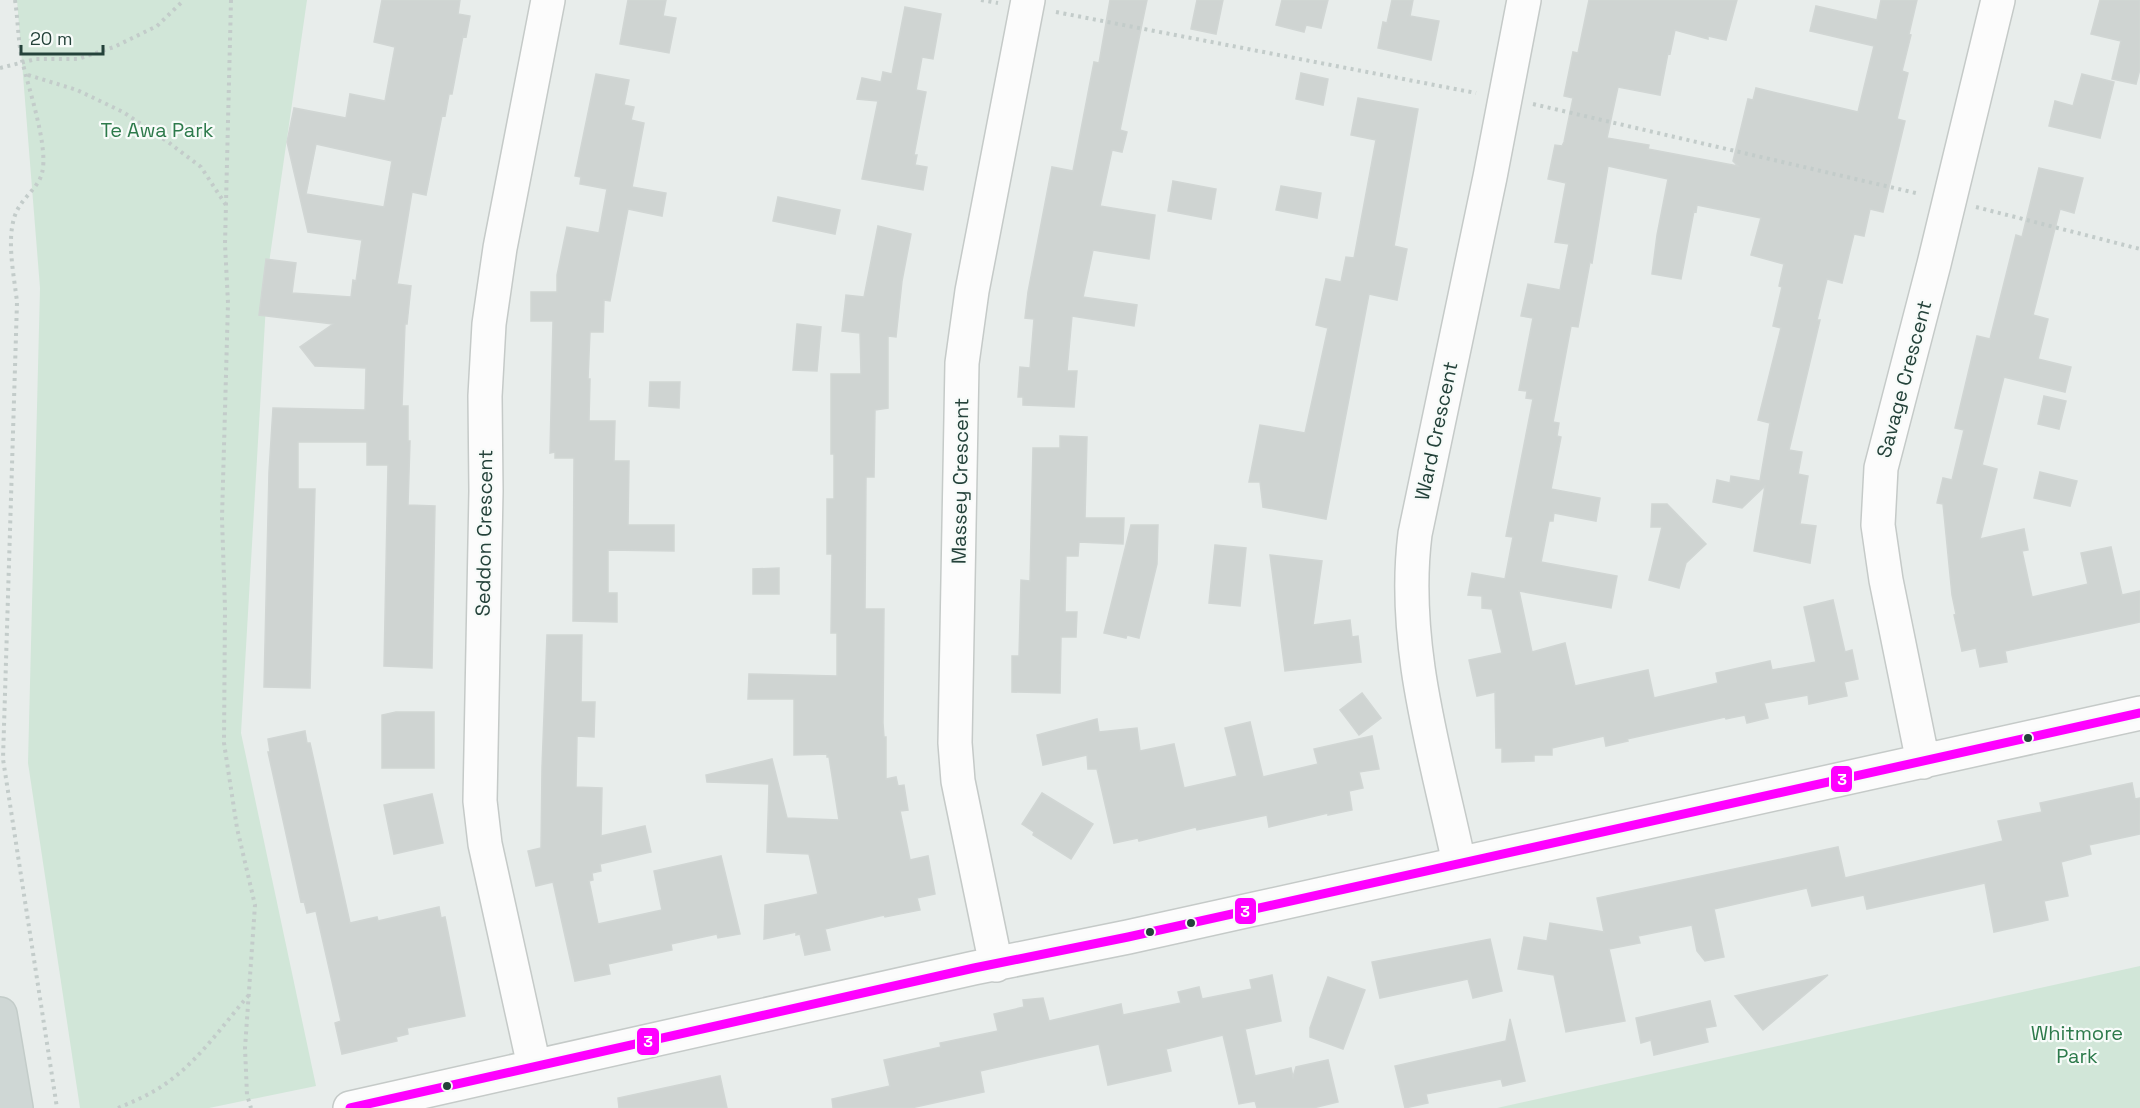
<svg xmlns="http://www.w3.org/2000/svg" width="2140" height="1108" viewBox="0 0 2140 1108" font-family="'Space Grotesk',sans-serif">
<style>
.green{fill:#d1e6d8}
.building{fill:#cfd4d2;stroke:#d1d6d4;stroke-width:1.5;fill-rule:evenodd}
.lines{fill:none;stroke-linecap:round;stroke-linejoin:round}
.minor-casing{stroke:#c5cac8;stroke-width:36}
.major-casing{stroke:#c3ccc9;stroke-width:36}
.path{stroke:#c3ccca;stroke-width:4;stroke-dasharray:3 4.5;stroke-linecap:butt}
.minor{stroke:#fcfcfc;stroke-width:33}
.major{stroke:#cfd7d5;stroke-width:33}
.bus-1-casing{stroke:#f7fbf9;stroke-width:14}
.bus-1{stroke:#f0f;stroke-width:9}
.bus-dot{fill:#24423a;stroke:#f7fbf9;stroke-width:2}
.labels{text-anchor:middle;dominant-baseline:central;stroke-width:4.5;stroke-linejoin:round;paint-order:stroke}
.park-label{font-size:20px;fill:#2d7a4b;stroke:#f7fbf9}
.street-label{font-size:20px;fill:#24423a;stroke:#f7fbf9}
.line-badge{stroke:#f7fbf9;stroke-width:2}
.badge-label{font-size:16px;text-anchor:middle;font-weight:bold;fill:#fff}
</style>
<rect width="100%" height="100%" fill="#e8edeb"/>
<!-- green -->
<path class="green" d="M17,0H307L268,270L241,733L316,1086L209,1108H80L28,763L40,288Z
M2140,966V1108H1497Z"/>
<!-- building -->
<path class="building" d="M382,0H460L458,14L470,16L466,37L463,36L452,94H449L445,116L442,115L426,195L412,192L397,284L411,286L407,324H405L402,406H408V441H410L408,505L435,506L432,668L384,666L388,465H367V442H298V489H315L310,688L264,687L269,472L273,408L365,410L366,368L315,366L300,347L333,324L259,315L266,259L296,263L292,293L351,297L353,280L356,281L362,240L308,232L287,142L294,108L346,118L350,94L385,101L395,47L374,42ZM316,144L392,161L384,207L306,194Z
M628,0H666L663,16L676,18L669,53L620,44Z
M1110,0H1147L1120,130L1127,132L1122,152L1112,150L1100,206L1155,215L1149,259L1093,250L1083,297L1137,305L1134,326L1072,316L1067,371H1077L1074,407L1023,405V397H1018L1020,367L1030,368L1034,319L1025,318L1028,292L1052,167L1073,171L1094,62L1099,63Z
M1197,0H1223L1216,34L1191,29Z
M1282,0H1328L1321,28L1306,25L1304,32L1276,25Z
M1392,0H1413L1410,16L1439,21L1431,60L1378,48L1383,22L1387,23Z
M1589,0H1737L1726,40L1708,36V39L1675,30L1670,54L1668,53L1660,95L1618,87L1607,138L1649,145L1648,149L1738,166L1733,161L1748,99L1753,100L1756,88L1858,112L1874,46L1810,31L1816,6L1877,20L1881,0H1917L1909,34L1911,35L1902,71L1908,73L1897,119L1905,121L1883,212L1870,209L1864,236L1854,234L1842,283L1827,279L1817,320H1820L1789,450L1802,452L1798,474L1808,476L1800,524L1816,526L1810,563L1754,551L1765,486L1742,508L1713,502L1717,480L1730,483L1731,476L1760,481L1770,423L1758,420L1781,328L1773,326L1782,287L1779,286L1784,264L1751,255L1761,218L1697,205L1696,212L1694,211L1681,279L1652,274L1657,235L1668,179L1608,166L1592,263L1590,262L1578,327L1571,326L1553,422L1559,423L1557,436L1561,437L1551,489L1600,498L1596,521L1554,513L1553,521H1549L1541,562L1617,576L1611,608L1519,591L1532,652L1565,643L1575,686L1648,670L1654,698L1718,683L1716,673L1770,661L1772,670L1816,662L1804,607L1833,600L1845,652L1852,650L1858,679L1844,682L1847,696L1809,704L1808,695L1764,703L1768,718L1747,723L1745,715L1726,719L1725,717L1627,739L1628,741L1606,746L1604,736L1552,748V755H1534V761L1502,762V748H1496L1495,692L1477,696L1469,660L1502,653L1492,609L1482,608V596L1468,595L1472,573L1505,579L1513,537L1506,536L1533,399L1526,398L1527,391L1519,390L1533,318L1521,316L1528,284L1560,290L1569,244L1555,242L1566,183L1548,179L1555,145L1562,146L1564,142L1573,98L1564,96L1573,52L1578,53Z
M2100,0H2140V69L2136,84L2112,79L2121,41L2091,34Z
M905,7L941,14L933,59L922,57L916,90L926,92L914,155H917L915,165L927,167L923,190L862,179L878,101L857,99L862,78L881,82L883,72L892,74Z
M1301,73L1328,79L1323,105L1296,99Z
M596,74L629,80L624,105L634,107L631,120L644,123L632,187L666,193L662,216L628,209L610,301L604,300L603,332H590L588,379H590L589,421H615L614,461H629L628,525H674V551L608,550V593H617V622L573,621L574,458H555V452L550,453L553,321H531V292H557V275L567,227L599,233L607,189L580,184L581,177L575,176Z
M2082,74L2114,82L2100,138L2049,126L2055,101L2073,106Z
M1358,98L1418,109L1394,246L1407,249L1397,300L1369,294L1326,519L1263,507L1260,482H1249L1260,425L1305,433L1328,328L1316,325L1326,279L1341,282L1346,257L1354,258L1376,140L1351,135Z
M2039,168L2083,178L2074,213L2060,209L2033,315L2048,319L2038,359L2071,367L2065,392L2004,377L1982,465L1997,469L1980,539L2024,529L2028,550L2022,551L2032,597L2088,584L2081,553L2111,547L2122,595L2140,591V622L2005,651L2007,662L1980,667L1976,648L1962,651L1954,615L1956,614L1952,595L1943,504L1937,503L1943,478L1952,480L1964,430L1955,428L1977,336L1990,339L2016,235L2022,237Z
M1173,181L1216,189L1211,219L1168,211Z
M1281,186L1321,193L1317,218L1276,210Z
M778,197L840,210L835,234L773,221Z
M878,226L911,234L902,281L896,337L888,336V408L875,410L874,477H866L865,609H884L883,723L884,737H886V779L896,777L898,786L904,785L908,810L900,811L910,860L928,856L935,894L917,898L920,910L885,917L884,915L825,929L830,950L805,955L800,934L796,935V932L764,939L765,905L818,894L809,854L767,852L769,784L707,782L706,775L772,759L787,818L839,820L829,757H827V754L794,755V699H748L749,674L837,676V633H831L832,554H827V499H834V454H831V374H861L860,333L842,331L846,295L864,297Z
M797,324L821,327L817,371L793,370Z
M650,382H680L679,408L649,406Z
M2044,396L2066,401L2059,429L2038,424Z
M1060,436L1087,437L1085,518H1124L1123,544L1079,542L1078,556H1066L1065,612H1077L1076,637H1061L1060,693L1012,692V656H1019L1021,580L1030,581L1033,448H1060Z
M2040,472L2077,481L2070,506L2034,498Z
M1652,504H1667L1706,544L1686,563L1679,588L1649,580L1662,527H1651Z
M1131,525H1158L1157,564L1139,638L1127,635L1126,638L1104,633Z
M1215,545L1246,548L1240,606L1209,603Z
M1270,555L1322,561L1313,625L1350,620L1352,637L1358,636L1361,662L1285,671Z
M779,568V594H753V569Z
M547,635H582L581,702H595L594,737L577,736L576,787L602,788L601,836L645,826L651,852L600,864L601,871L592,873L593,880L589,881L598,924L662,910L654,871L721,856L740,934L718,938L717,934L671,944L672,950L608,964L610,974L575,981L553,882L536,886L528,851L541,848L542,768Z
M1362,693L1381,718L1359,735L1340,710Z
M396,712H434V768H382V715Z
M1097,719L1099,732L1137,728L1140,751L1174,744L1184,788L1237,776L1225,728L1250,722L1263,777L1318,764L1314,749L1372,736L1379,769L1359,772L1363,788L1349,791L1352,810L1328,815V813L1269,827L1267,815L1197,830L1196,827L1139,841L1138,838L1114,843L1097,769H1088L1087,755L1043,765L1037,735Z
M305,731L307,743H310L350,923L377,917L378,921L439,907L441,918L445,917L465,1016L407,1028L408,1034L396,1037L397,1041L342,1054L335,1023L341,1021L316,911L307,913L304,901L301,902L268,752H270L268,739Z
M2132,783L2135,799L2140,798V834L2089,845L2091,854L2061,862L2068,896L2044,901L2048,920L1994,932L1985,883L1867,909L1864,895L1812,906L1807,888L1714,909L1724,957L1705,961L1697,951L1692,925L1638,936L1640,943L1609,949L1625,1021L1566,1032L1554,975L1518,969L1524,937L1547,941L1550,923L1604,932L1597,898L1838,847L1845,878L2003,841L1998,821L2042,812L2040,803Z
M1042,793L1093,824L1071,859L1033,835L1034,832L1022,824Z
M432,794L443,843L394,854L384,805Z
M1490,939L1502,991L1473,998L1468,979L1380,998L1372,962Z
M1272,975L1281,1021L1245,1029L1255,1076L1291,1068L1293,1077L1296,1067L1328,1060L1338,1102L1313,1108H1257L1255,1101L1239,1104L1223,1035L1166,1049L1171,1071L1108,1085L1099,1044L980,1071L984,1092L911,1108H833L832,1099L890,1086L884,1060L941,1047L940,1043L998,1031L994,1014L1024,1007L1023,1000L1043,998L1049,1021L1121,1004L1123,1015L1181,1003L1178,992L1199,987L1202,999L1252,989L1250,980Z
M1828,975L1763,1030L1735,996L1761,990Z
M1328,977L1365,990L1343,1049L1310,1037V1028Z
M1710,1001L1716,1026L1705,1028L1708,1042L1654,1055L1651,1040L1641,1043L1636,1018Z
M1510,1019L1525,1081L1503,1086L1501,1079L1426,1094L1428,1103L1405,1108L1395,1066L1506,1041Z
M720,1076L727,1108H619L618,1098Z"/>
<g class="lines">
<defs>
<path id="minor" d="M1923,762L1886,580L1878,525L1881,468L1934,264L1998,0
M1459,863C1436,755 1401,645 1415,534L1490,177L1524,0
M996,965L958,781L955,743L962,363L972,291L1028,0
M534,1066L485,844L480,801L486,491L485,396L489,324L500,248L548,0
M350,1108L974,968L1128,937L2140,713"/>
<path id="major" d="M0,1014L16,1108"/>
</defs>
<!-- minor casing -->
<use href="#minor" class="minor-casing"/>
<!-- major casing -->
<use href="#major" class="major-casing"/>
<!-- path -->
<path class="path" d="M15,0C18,20 18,40 22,60C28,87 49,147 42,173C39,186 26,195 19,207C4,231 14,274 17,302L3,759L57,1108
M231,0L225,244L228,303L222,518L225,608L224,743L237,828L255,905L245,1048L247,1095L251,1108
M981,0L998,3
M1056,12L1476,93
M0,68L36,59H78L114,47L157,26L184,0
M28,75L77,90L123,112L168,142L201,167L226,205
M1533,104L1920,194
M1976,207L2140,249
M118,1108C137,1100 156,1092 172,1079C201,1057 224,1024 248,996"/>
<!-- minor -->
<use href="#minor" class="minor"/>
<!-- major -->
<use href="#major" class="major"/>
<defs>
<path id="bus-1" d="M350,1108L974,968L1128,937L2140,713"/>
</defs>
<!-- bus-1 casing -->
<use href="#bus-1" class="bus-1-casing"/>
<!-- bus-1 -->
<use href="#bus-1" class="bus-1"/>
</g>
<!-- markers -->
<g class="bus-dot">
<circle cx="2028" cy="738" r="5"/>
<circle cx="1191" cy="923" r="5"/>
<circle cx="1150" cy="932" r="5"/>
<circle cx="447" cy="1086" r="5"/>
</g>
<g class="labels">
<!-- park labels -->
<g class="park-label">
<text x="157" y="130">Te Awa Park</text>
<text x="2077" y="1033">Whitmore<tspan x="2077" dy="23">Park</tspan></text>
</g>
<!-- street labels -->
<g class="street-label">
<text transform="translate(1904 379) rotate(-75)">Savage Crescent</text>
<text transform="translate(1436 431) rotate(-78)">Ward Crescent</text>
<text transform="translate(960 481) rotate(-89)">Massey Crescent</text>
<text transform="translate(484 533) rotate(-89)">Seddon Crescent</text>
</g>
</g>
<g class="line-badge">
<rect x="1830" y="765" width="23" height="28" rx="6" fill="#f0f"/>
<rect x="1234" y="897" width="23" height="28" rx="6" fill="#f0f"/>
<rect x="636" y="1027" width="24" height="29" rx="6" fill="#f0f"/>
</g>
<g class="badge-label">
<text x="1842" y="785">3</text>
<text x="1245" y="917">3</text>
<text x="648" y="1047">3</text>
</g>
<!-- scale -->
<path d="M21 45v9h82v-9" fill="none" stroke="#24423a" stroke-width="3"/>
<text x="30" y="45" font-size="18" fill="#24423a" stroke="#f7fbf9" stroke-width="4.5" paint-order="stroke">20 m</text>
</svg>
